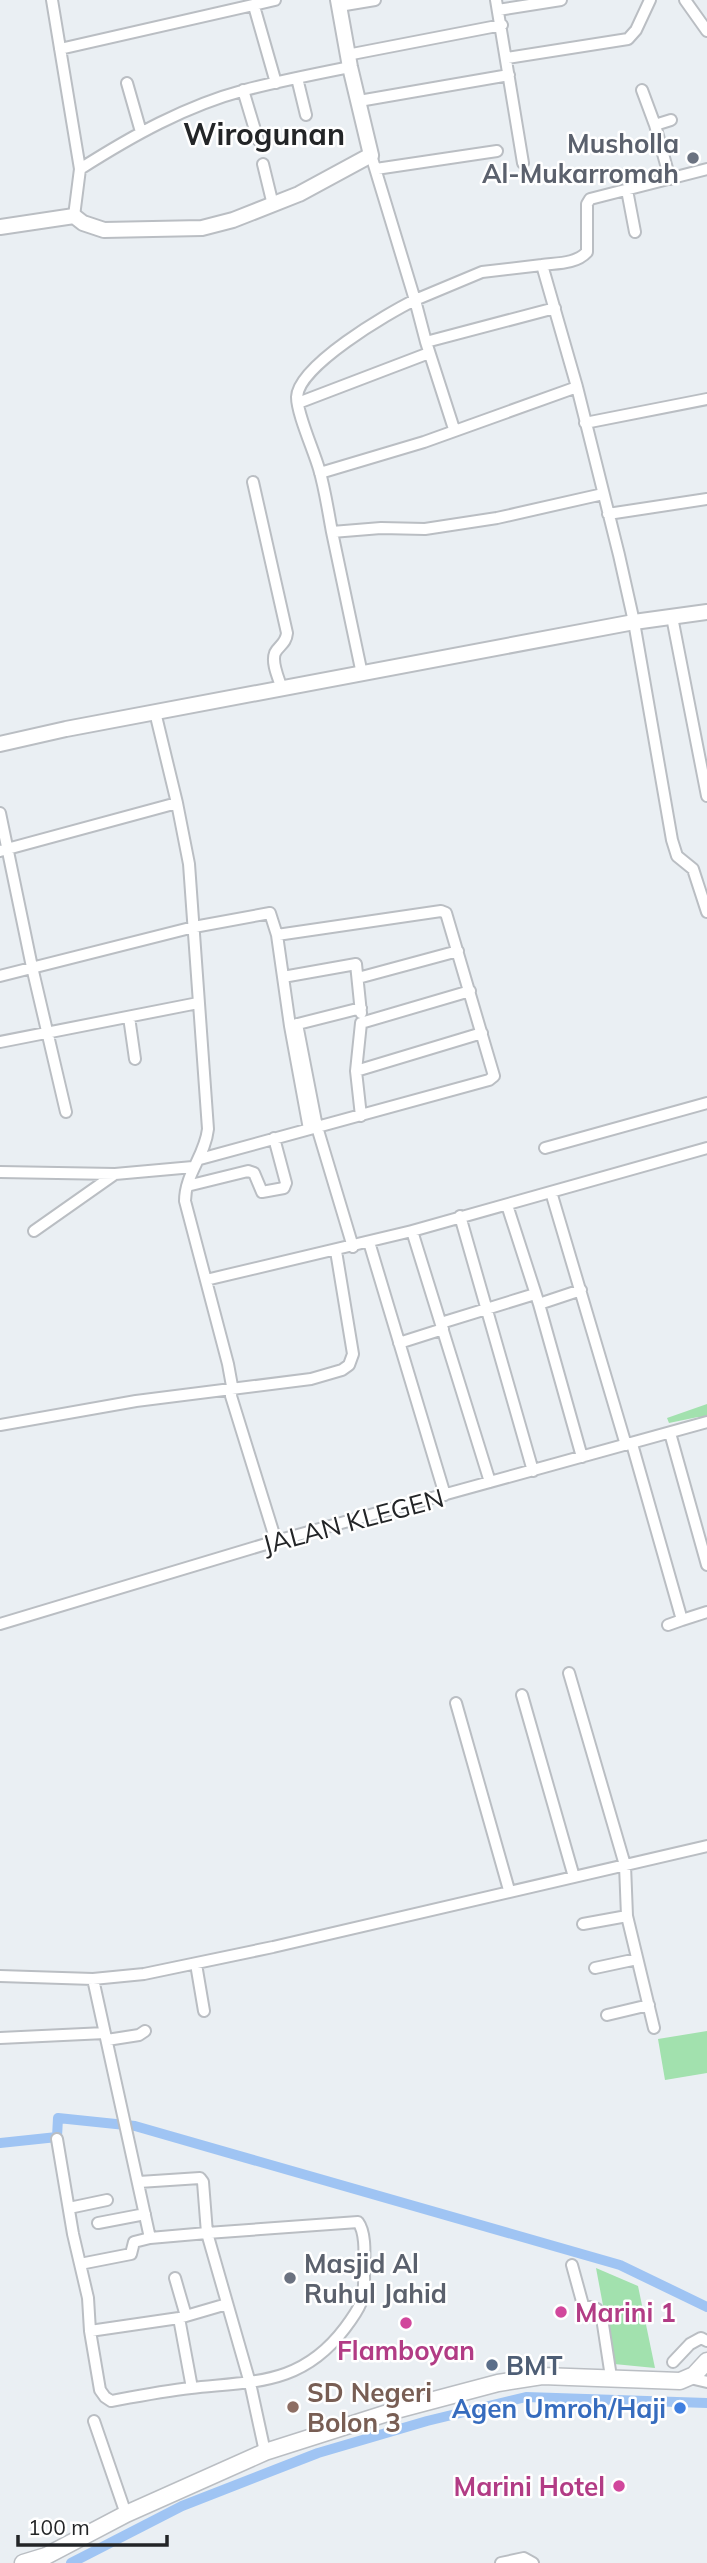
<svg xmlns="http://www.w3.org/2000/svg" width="707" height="2563" viewBox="0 0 707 2563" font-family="Mulish,sans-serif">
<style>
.green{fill:#a2e1ae}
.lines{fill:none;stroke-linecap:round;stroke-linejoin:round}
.canal{stroke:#9fc4f3;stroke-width:10}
.minor-casing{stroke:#babec3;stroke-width:14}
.tertiary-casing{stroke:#babec3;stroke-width:18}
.secondary-casing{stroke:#babec3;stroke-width:19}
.minor{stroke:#fff;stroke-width:10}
.tertiary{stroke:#fff;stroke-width:14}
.secondary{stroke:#fff;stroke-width:16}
.worship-dot{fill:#6b7280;stroke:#fff;stroke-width:2.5}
.hotel-dot{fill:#d1479c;stroke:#fff;stroke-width:2.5}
.service-dot{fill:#5c6f8a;stroke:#fff;stroke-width:2.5}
.education-dot{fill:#8d6e63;stroke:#fff;stroke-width:2.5}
.shop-dot{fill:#3f7fe0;stroke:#fff;stroke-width:2.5}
.labels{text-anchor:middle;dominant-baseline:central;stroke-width:5;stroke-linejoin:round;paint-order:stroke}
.worship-label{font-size:26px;font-weight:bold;fill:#5b616d;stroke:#fff;text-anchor:end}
.street-label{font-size:26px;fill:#232527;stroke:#fff}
.hotel-label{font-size:26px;font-weight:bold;fill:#b23c85;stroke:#fff;text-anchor:start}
.service-label{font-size:26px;font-weight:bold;fill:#4e5e75;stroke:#fff;text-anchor:start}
.education-label{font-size:26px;font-weight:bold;fill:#785e54;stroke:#fff;text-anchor:start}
.shop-label{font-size:26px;font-weight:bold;fill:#366cbe;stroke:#fff;text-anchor:end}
.quarter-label{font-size:30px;font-weight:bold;fill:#232527;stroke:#fff}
</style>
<rect width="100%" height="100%" fill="#eaeff3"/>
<!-- green -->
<path class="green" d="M707,1404V1419L698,1417L669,1423L667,1418Z
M707,2031V2073L665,2080L658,2039Z
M596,2268L638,2286L655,2368L614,2364Z"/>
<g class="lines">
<!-- canal -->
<path class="canal" d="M0,2143L57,2137L58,2118L135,2126L620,2265L707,2307
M71,2563L182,2506L318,2453L427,2421L526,2397L707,2403"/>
<defs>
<path id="minor" d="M52,0L80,169L74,216
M496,0L523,163
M685,0L707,31
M254,6L276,83
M339,6L375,0
M498,10L561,0
M60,49L275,0
M347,55L502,25
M507,58L628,39L636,30L650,0
M297,78L306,115
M127,83L141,132
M243,90L258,140
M642,90L655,125
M359,101L509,75
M371,155L415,300L482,272L542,265L577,387L619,555L634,622L672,840L677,856L693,869L707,912
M263,164L273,205
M80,169C132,136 185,106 245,90C279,81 315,74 350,67
M376,169L497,151
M670,179L655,125L671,120
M627,190L635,232
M542,265C557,263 576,264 587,252V204L590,199L707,169
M426,342L415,300C388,313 298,366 297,397C297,414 314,451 319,469C325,489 328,511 332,532L381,528L425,529L497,518L603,494
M298,403L429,353
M585,423L707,399
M454,429L426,342L555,308
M320,473L424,442L577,387
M253,482L287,633C286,644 279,645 275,653C271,663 279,679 282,689
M608,514L707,499
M332,532L362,674
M672,617L707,796
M155,712L177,803L189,864L208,1129C205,1156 185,1174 185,1201L228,1364L232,1386L231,1396L276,1541
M0,813L32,967L66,1112
M0,851L177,803
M0,976L194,927L270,913L277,935L290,1026
M283,977L356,964L361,1013
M358,978L458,951
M470,991L361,1023L356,1071L482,1033
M129,1017L135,1059
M297,1024L317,1127L353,1247
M0,1042L198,1003
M356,1071L361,1116
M309,1129L290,1026L361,1008
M545,1148L707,1103
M200,1159L489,1080L494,1076L446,913L441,911L277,935
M0,1172L115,1174L193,1167
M187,1186L248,1171L254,1173L262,1192L284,1188L286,1183L274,1138
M551,1192L626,1445
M507,1205L539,1304L582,1457
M460,1216L533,1471
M34,1231L115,1174
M412,1231L490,1482
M369,1242L445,1495
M206,1280L412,1231L707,1148
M539,1304L581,1290
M441,1323L535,1294
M399,1343L443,1329
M0,1425L136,1401L311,1379L342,1370L349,1365L353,1354L336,1251
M670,1433L707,1565
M632,1444L682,1620L707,1612
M0,1624L276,1541L707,1422
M668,1625L682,1620
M569,1673L625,1865L627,1916L654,2028
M522,1695L574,1877
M456,1703L509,1890
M583,1924L627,1916
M196,1964L204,2011
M595,1968L637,1959
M0,1976L93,1979L144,1974L273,1947L707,1846
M93,1979L150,2238L207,2233L250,2383L265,2452
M607,2015L649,2005
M0,2038L105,2033
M107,2040L139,2035L145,2031
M57,2139L73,2234L88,2298L90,2331L100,2390L105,2397L111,2401C138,2396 164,2391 191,2388C255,2381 302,2385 345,2328C360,2308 365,2300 364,2275C364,2260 367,2234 358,2222L207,2233L203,2182L200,2178L139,2182
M69,2208L107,2200
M98,2223L145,2214
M80,2264L131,2254L134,2242L150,2238
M572,2265L583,2305L597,2309L602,2318L611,2377
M175,2278L186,2316
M179,2318L192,2388
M90,2331L179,2318L227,2304
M673,2362L690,2344L701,2338L707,2341
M690,2378L707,2382
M94,2421L126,2514
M501,2563L524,2558L533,2563"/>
<path id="tertiary" d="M0,227L74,216L83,223L104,230L202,228L233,220L299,194L371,155L350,67L338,0
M0,744L66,729L634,622L707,612"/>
<path id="secondary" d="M23,2563L46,2556L126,2514L265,2452L400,2409L498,2383L542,2376L680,2381L694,2375L707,2361"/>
</defs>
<!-- minor casing -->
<use href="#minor" class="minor-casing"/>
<!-- tertiary casing -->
<use href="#tertiary" class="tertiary-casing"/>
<!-- secondary casing -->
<use href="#secondary" class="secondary-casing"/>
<!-- minor -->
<use href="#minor" class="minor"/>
<!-- tertiary -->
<use href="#tertiary" class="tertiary"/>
<!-- secondary -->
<use href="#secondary" class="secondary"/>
</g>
<!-- markers -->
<g class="worship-dot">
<circle cx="693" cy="158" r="7"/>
<circle cx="290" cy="2278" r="7"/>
</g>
<g class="hotel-dot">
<circle cx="561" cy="2312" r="7"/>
<circle cx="406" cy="2323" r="7"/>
<circle cx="619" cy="2486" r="7"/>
</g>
<circle class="service-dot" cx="492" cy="2365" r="7"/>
<circle class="education-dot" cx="293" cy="2407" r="7"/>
<circle class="shop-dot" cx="680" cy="2408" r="7"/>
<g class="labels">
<!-- worship labels -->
<g class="worship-label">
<text x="679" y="143">Musholla<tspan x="679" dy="30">Al-Mukarromah</tspan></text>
<text x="304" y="2263" text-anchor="start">Masjid Al<tspan x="304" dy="30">Ruhul Jahid</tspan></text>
</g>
<!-- street labels -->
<g class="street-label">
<text transform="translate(353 1521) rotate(-15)">JALAN KLEGEN</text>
</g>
<!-- hotel labels -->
<g class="hotel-label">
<text x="575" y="2312">Marini 1</text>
<text x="406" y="2350" text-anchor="middle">Flamboyan</text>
<text x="605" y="2486" text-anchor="end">Marini Hotel</text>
</g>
<!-- service labels -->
<g class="service-label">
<text x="506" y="2365">BMT</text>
</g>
<!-- education labels -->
<g class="education-label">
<text x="307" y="2392">SD Negeri<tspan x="307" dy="30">Bolon 3</tspan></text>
</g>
<!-- shop labels -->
<g class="shop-label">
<text x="666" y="2408">Agen Umroh/Haji</text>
</g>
<!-- quarter labels -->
<g class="quarter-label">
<text x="264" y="134">Wirogunan</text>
</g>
</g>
<!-- scale -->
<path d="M18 2535v10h149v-10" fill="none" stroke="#232527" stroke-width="3.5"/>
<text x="28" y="2535" font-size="21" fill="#232527" stroke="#ffffff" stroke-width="5" paint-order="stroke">100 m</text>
</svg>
